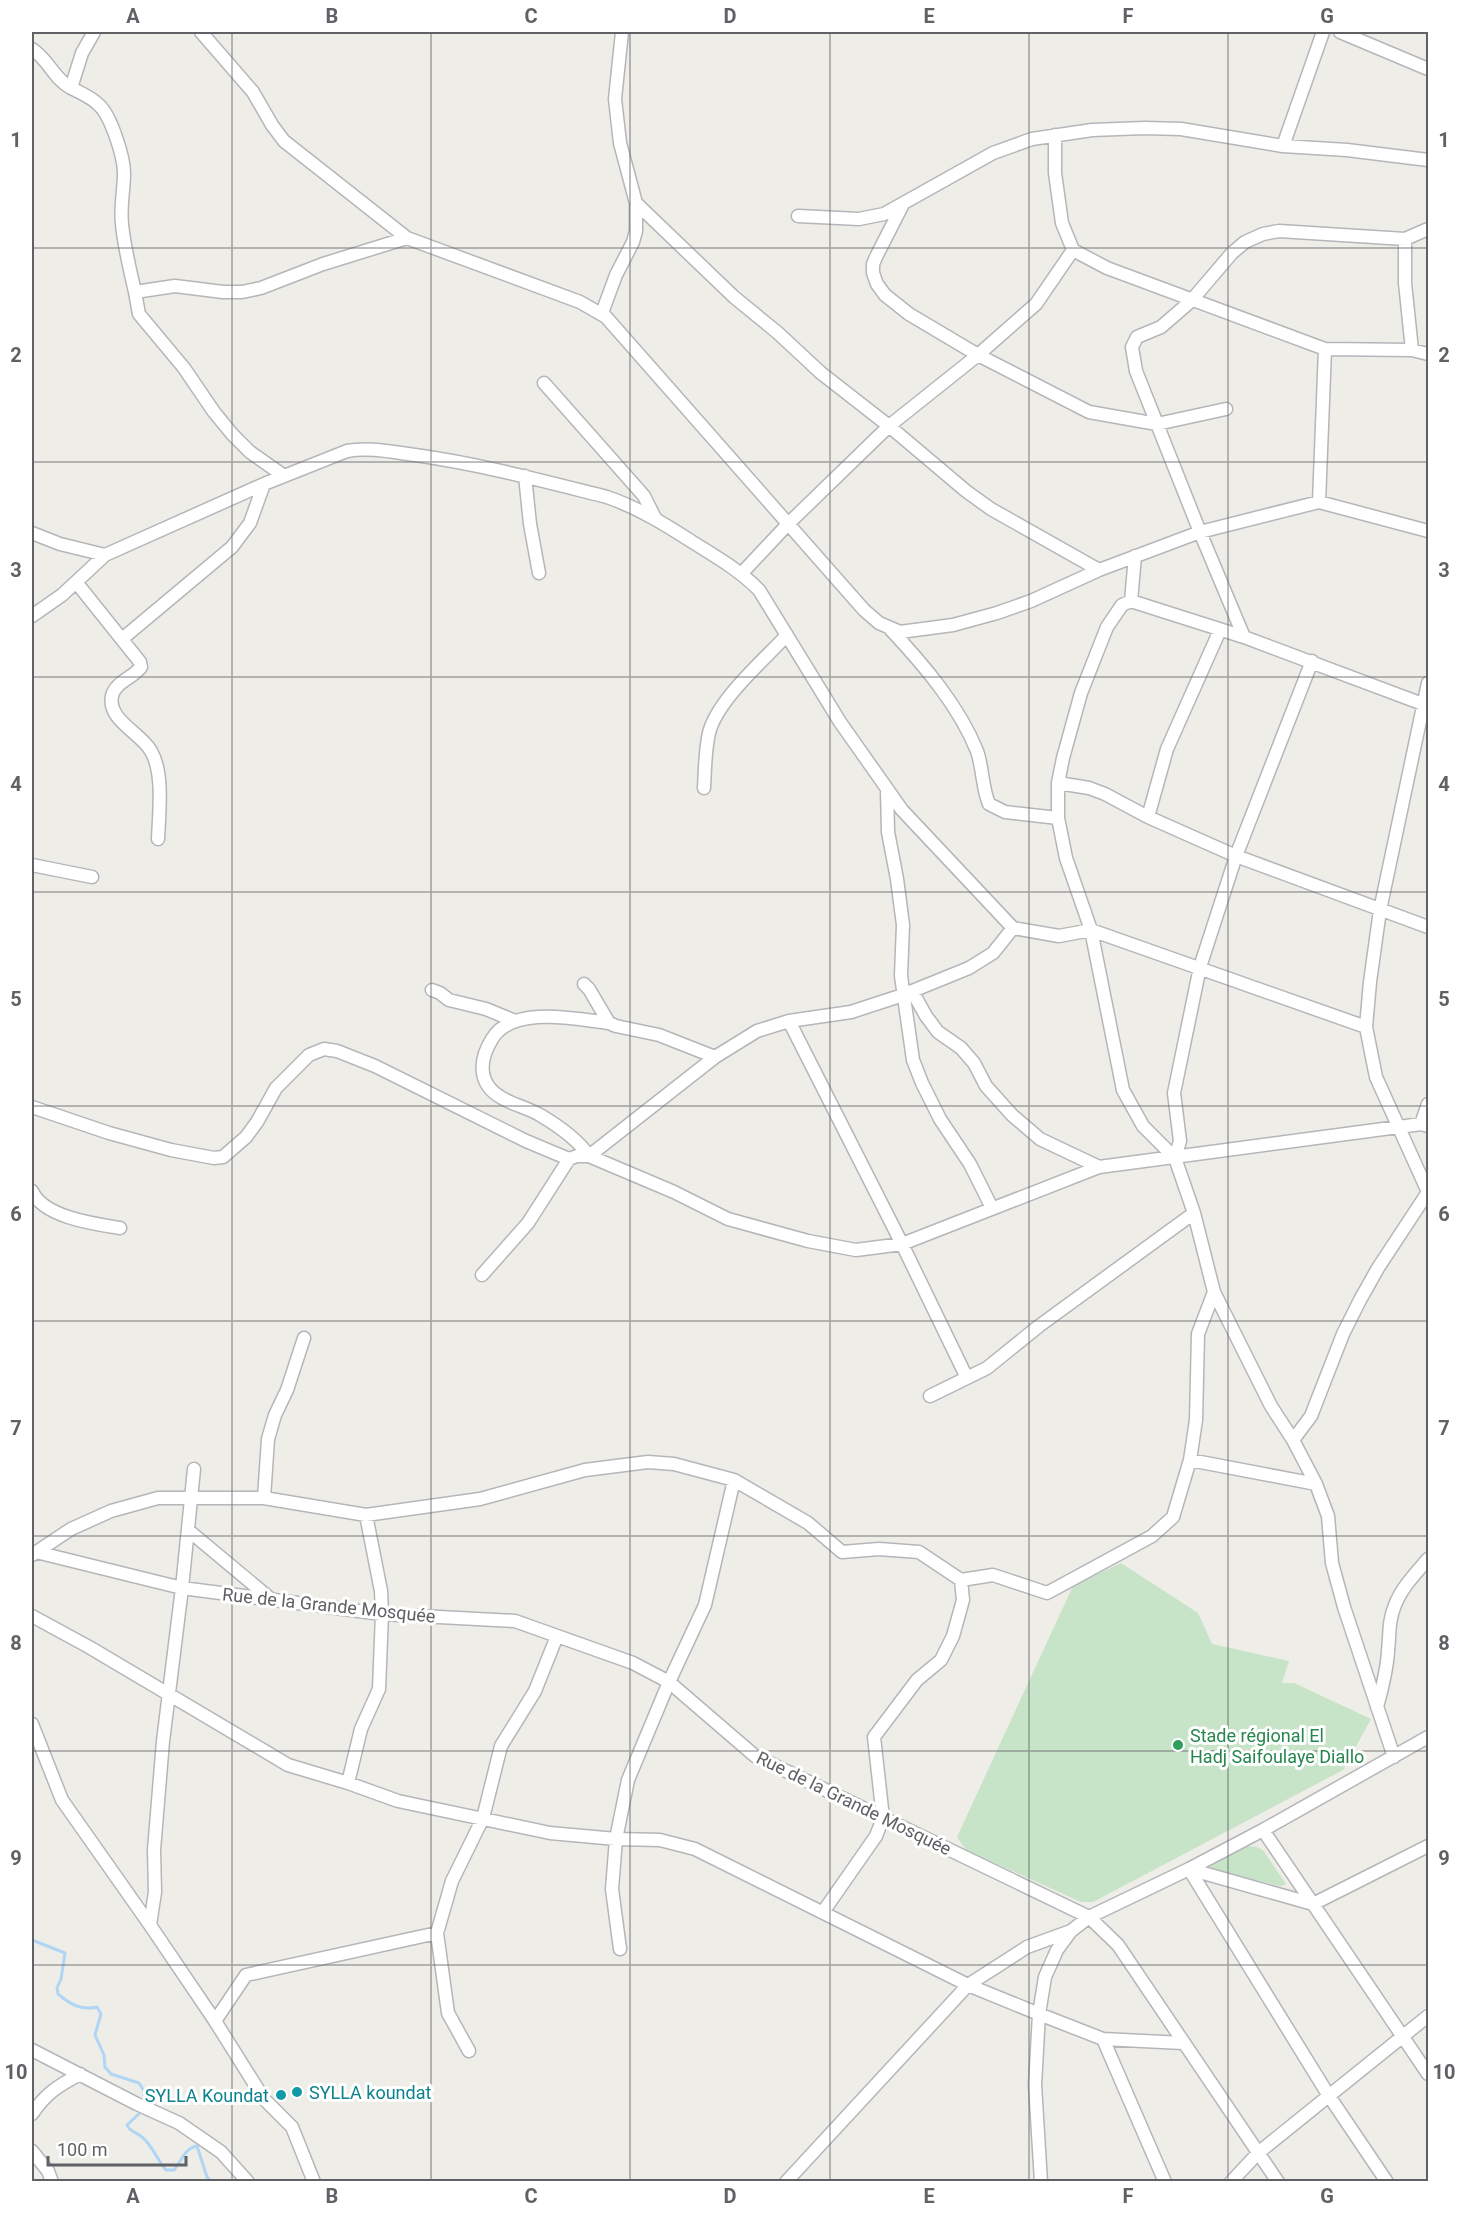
<svg xmlns="http://www.w3.org/2000/svg" width="1460" height="2213" viewBox="0 0 1460 2213" font-family="Roboto,sans-serif">
<style>
.green{fill:#c7e3c8}
.lines{fill:none;stroke-linecap:round;stroke-linejoin:round}
.stream{stroke:#b1d5f5;stroke-width:3}
.minor-casing{stroke:#b4b6ba;stroke-width:15}
.minor{stroke:#fff;stroke-width:12}
.grid{fill:none;stroke:#5f6165;stroke-width:1.5;stroke-opacity:0.55}
.leisure-dot{fill:#2e9e5b;stroke:#fff;stroke-width:2}
.culture-dot{fill:#0f9aa8;stroke:#fff;stroke-width:2}
.labels{text-anchor:middle;dominant-baseline:central;stroke-width:6;stroke-linejoin:round;paint-order:stroke}
.street-label{font-size:18px;fill:#5f6165;stroke:#fff}
.leisure-label{font-size:18px;fill:#27864d;stroke:#fff;text-anchor:start}
.culture-label{font-size:18px;fill:#0d838f;stroke:#fff;text-anchor:start}
.neatline{fill:none;stroke:#5f6165;stroke-width:2}
.grid-label{font-size:20px;text-anchor:middle;font-weight:bold;fill:#5f6165}
</style>
<rect width="100%" height="100%" fill="#efede7"/>
<!-- green -->
<path class="green" d="M1121,1563L1198,1613L1212,1644L1289,1661L1282,1683H1294L1371,1719L1343,1770L1093,1902H1081L966,1850L957,1837L1073,1586Z
M1247,1846L1257,1847L1263,1850L1286,1884L1281,1886L1210,1871L1212,1864Z"/>
<g class="lines">
<!-- stream -->
<path class="stream" d="M32,1940L65,1953L61,1979L57,1988L58,1994C70,2004 81,2011 97,2007L101,2014L95,2035L104,2055L105,2067L111,2074L139,2083L144,2091V2104
M143,2110L127,2125C130,2132 136,2132 142,2137C153,2146 157,2160 166,2170H174C182,2160 185,2148 197,2146L207,2177L211,2182"/>
<defs>
<path id="minor" d="M94,32L82,53L71,88C81,93 91,97 99,105C111,116 124,157 124,173C124,190 120,207 122,224C124,246 130,270 135,292L175,286L223,292H242L261,288L323,264L407,238L580,302L606,317L864,610L879,623L900,632L953,625L997,613L1031,601L1099,570L1200,532L1319,502L1428,531
M201,32L253,92L272,125L284,141L407,238
M1340,32L1428,69
M32,49C49,60 53,78 71,88
M1283,146L1323,32
M636,203L734,297L778,333L821,373L889,426L966,491L991,509L1099,570
M902,206L877,255L873,264V273L877,284L885,295L909,314L978,355L1089,412L1157,424L1226,409
M798,216L859,219L884,214L993,153L1032,139L1092,130L1145,128L1181,129L1283,146L1347,150L1428,160
M1405,239V283L1412,350
M1073,250L1107,268L1325,349L1412,350L1428,354
M135,292L139,314L184,368L214,412L232,434L250,452L284,476
M602,313L616,275L633,242L636,231V203L620,143L615,99L622,32
M544,383L644,496L655,518
M525,476L530,524L539,573
M1319,502L1325,349
M32,533L60,544L105,555
M742,573L788,524L889,426L978,355L1036,304L1073,250L1062,223L1055,173V135
M76,582L140,662L141,667C133,678 115,682 112,696C107,720 141,733 151,751C164,773 159,813 158,839
M1131,601L1135,556
M32,616L62,595L105,555L264,484L347,451C369,447 392,452 415,455C480,464 543,481 607,497C639,508 666,525 694,543C718,558 739,570 759,590L840,722L902,810L1013,928L1059,936L1091,930L1366,1027
M891,630C923,664 959,706 977,751C983,768 982,788 989,804L1005,812L1058,818
M1244,637L1200,532L1136,371L1132,347L1137,337L1161,327L1191,301L1232,253L1245,242L1263,234L1279,231L1405,239L1428,229
M122,639L232,547L250,523L264,484
M1428,683L1380,910L1370,982L1366,1027L1376,1077L1428,1192
M1058,783L1089,788L1105,794L1148,817L1236,856L1428,927
M704,788C705,770 705,750 709,733C717,700 764,660 787,635
M887,789L888,832L897,879L903,925L901,976L913,1060L922,1083L940,1119L970,1164L992,1208
M1148,817L1167,749L1220,630
M32,865L92,877
M584,984L589,989L609,1023L616,1026L659,1035L715,1057
M432,990L440,993L449,1000L486,1009L515,1021
M912,991L926,1016L938,1032L961,1048L974,1063L986,1086L1012,1115L1040,1139L1099,1167
M789,1021L902,1244L967,1378
M609,1023C576,1019 512,1005 492,1039C479,1060 477,1084 502,1098C514,1105 528,1108 540,1115C557,1125 578,1140 589,1156L715,1057L757,1031L789,1021L851,1012L900,996L969,968L993,953L1013,928
M32,1107L109,1133L171,1150L214,1158L223,1157L246,1137L257,1122L276,1088L309,1055L324,1049L337,1051L375,1066L526,1141L569,1159
M1421,1124L1428,1104
M1175,1158L1180,1141L1174,1093L1200,967L1236,856L1312,661
M32,1191C43,1217 94,1224 120,1228
M482,1275L528,1223L569,1159L577,1156H589L674,1192L728,1219L808,1241L856,1250L902,1244L1099,1167L1421,1124L1428,1126
M930,1396L987,1368L1039,1326L1194,1213
M1293,1440L1311,1416L1343,1334L1360,1300L1378,1268L1428,1192
M1190,1460L1316,1484
M264,1498L268,1439L275,1415L287,1390L304,1338
M188,1530L272,1600
M36,1552L182,1588L382,1614L515,1621L633,1663L669,1682L755,1756L1089,1917L1118,1945L1278,2182
M32,1555L71,1529L111,1511L158,1498H264L366,1515L480,1499L585,1470L648,1462L674,1464L734,1480L808,1523L842,1552L879,1549L919,1552L961,1580L963,1600L953,1636L941,1660L917,1680L874,1737L883,1818L876,1836L823,1912
M961,1580L993,1575L1047,1593L1152,1536L1173,1517L1190,1460L1196,1420L1198,1334L1214,1292
M32,1616L89,1647L288,1765L348,1783L398,1801L550,1833L616,1839L660,1840L695,1849L968,1985L1039,2014L1103,2039L1183,2043
M1377,1707C1382,1689 1387,1670 1388,1651C1390,1634 1388,1622 1395,1605C1402,1587 1416,1573 1428,1559
M32,1724L62,1800L150,1925L215,2021L264,2099L292,2127L314,2182
M1394,1757L1344,1607L1332,1563L1328,1516L1316,1484L1293,1440L1271,1406L1214,1292L1194,1213L1175,1158L1143,1126L1123,1090L1091,930L1066,858L1058,818V783L1063,758L1081,693L1107,627L1122,605L1131,601L1244,637L1428,706
M348,1783L361,1729L379,1689L382,1614L381,1591L366,1515
M1263,1830L1428,2074
M1189,1869L1329,2096L1387,2182
M1189,1869L1313,1904L1428,1846
M150,1925L155,1892L154,1850L163,1741L182,1588L194,1469
M620,1949L612,1889L616,1839L628,1780L669,1682L705,1605L734,1480
M215,2021L246,1975L437,1933
M1103,2039L1165,2182
M32,2050L137,2104L179,2123L221,2152L248,2182
M469,2051L448,2013L437,1933L452,1881L483,1818L501,1746L535,1691L557,1636
M32,2114C46,2093 58,2086 80,2074
M32,2151L48,2171L52,2182
M786,2182L968,1985L1027,1947L1071,1931
M1041,2182L1035,2085L1039,2014L1045,1977L1057,1950L1071,1931L1089,1917L1189,1869L1263,1830L1428,1737
M1231,2182L1258,2153L1428,2016"/>
</defs>
<!-- minor casing -->
<use href="#minor" class="minor-casing"/>
<!-- minor -->
<use href="#minor" class="minor"/>
</g>
<!-- grid -->
<path class="grid" d="M232,32V2182M431,32V2182M630,32V2182M830,32V2182M1029,32V2182M1228,32V2182M32,248H1428M32,462H1428M32,677H1428M32,892H1428M32,1106H1428M32,1321H1428M32,1536H1428M32,1751H1428M32,1965H1428"/>
<!-- markers -->
<circle class="leisure-dot" cx="1178" cy="1745" r="6"/>
<g class="culture-dot">
<circle cx="297" cy="2092" r="6"/>
<circle cx="281" cy="2095" r="6"/>
</g>
<g class="labels">
<!-- street labels -->
<g class="street-label">
<text transform="translate(329 1605) rotate(6)">Rue de la Grande Mosquée</text>
<text transform="translate(854 1803) rotate(26)">Rue de la Grande Mosquée</text>
</g>
<!-- leisure labels -->
<g class="leisure-label">
<text x="1190" y="1735">Stade régional El<tspan x="1190" dy="21">Hadj Saifoulaye Diallo</tspan></text>
</g>
<!-- culture labels -->
<g class="culture-label">
<text x="309" y="2092">SYLLA koundat</text>
<text x="269" y="2095" text-anchor="end">SYLLA Koundat</text>
</g>
</g>
<!-- border -->
<rect width="1460" height="2213" fill="none" stroke="#ffffff" stroke-width="66"/>
<!-- scale -->
<path d="M48 2156v9h138v-9" fill="none" stroke="#5f6165" stroke-width="3"/>
<text x="57" y="2156" font-size="18" fill="#5f6165" stroke="#ffffff" stroke-width="4.5" paint-order="stroke">100 m</text>
<rect x="33" y="33" width="1394" height="2147" class="neatline"/>
<g class="grid-label">
<text x="133" y="23">A</text>
<text x="332" y="23">B</text>
<text x="531" y="23">C</text>
<text x="730" y="23">D</text>
<text x="929" y="23">E</text>
<text x="1128" y="23">F</text>
<text x="1327" y="23">G</text>
<text x="16" y="147">1</text>
<text x="1444" y="147">1</text>
<text x="16" y="362">2</text>
<text x="1444" y="362">2</text>
<text x="16" y="577">3</text>
<text x="1444" y="577">3</text>
<text x="16" y="791">4</text>
<text x="1444" y="791">4</text>
<text x="16" y="1006">5</text>
<text x="1444" y="1006">5</text>
<text x="16" y="1221">6</text>
<text x="1444" y="1221">6</text>
<text x="16" y="1435">7</text>
<text x="1444" y="1435">7</text>
<text x="16" y="1650">8</text>
<text x="1444" y="1650">8</text>
<text x="16" y="1865">9</text>
<text x="1444" y="1865">9</text>
<text x="16" y="2079">10</text>
<text x="1444" y="2079">10</text>
<text x="133" y="2203">A</text>
<text x="332" y="2203">B</text>
<text x="531" y="2203">C</text>
<text x="730" y="2203">D</text>
<text x="929" y="2203">E</text>
<text x="1128" y="2203">F</text>
<text x="1327" y="2203">G</text>
</g>
</svg>
